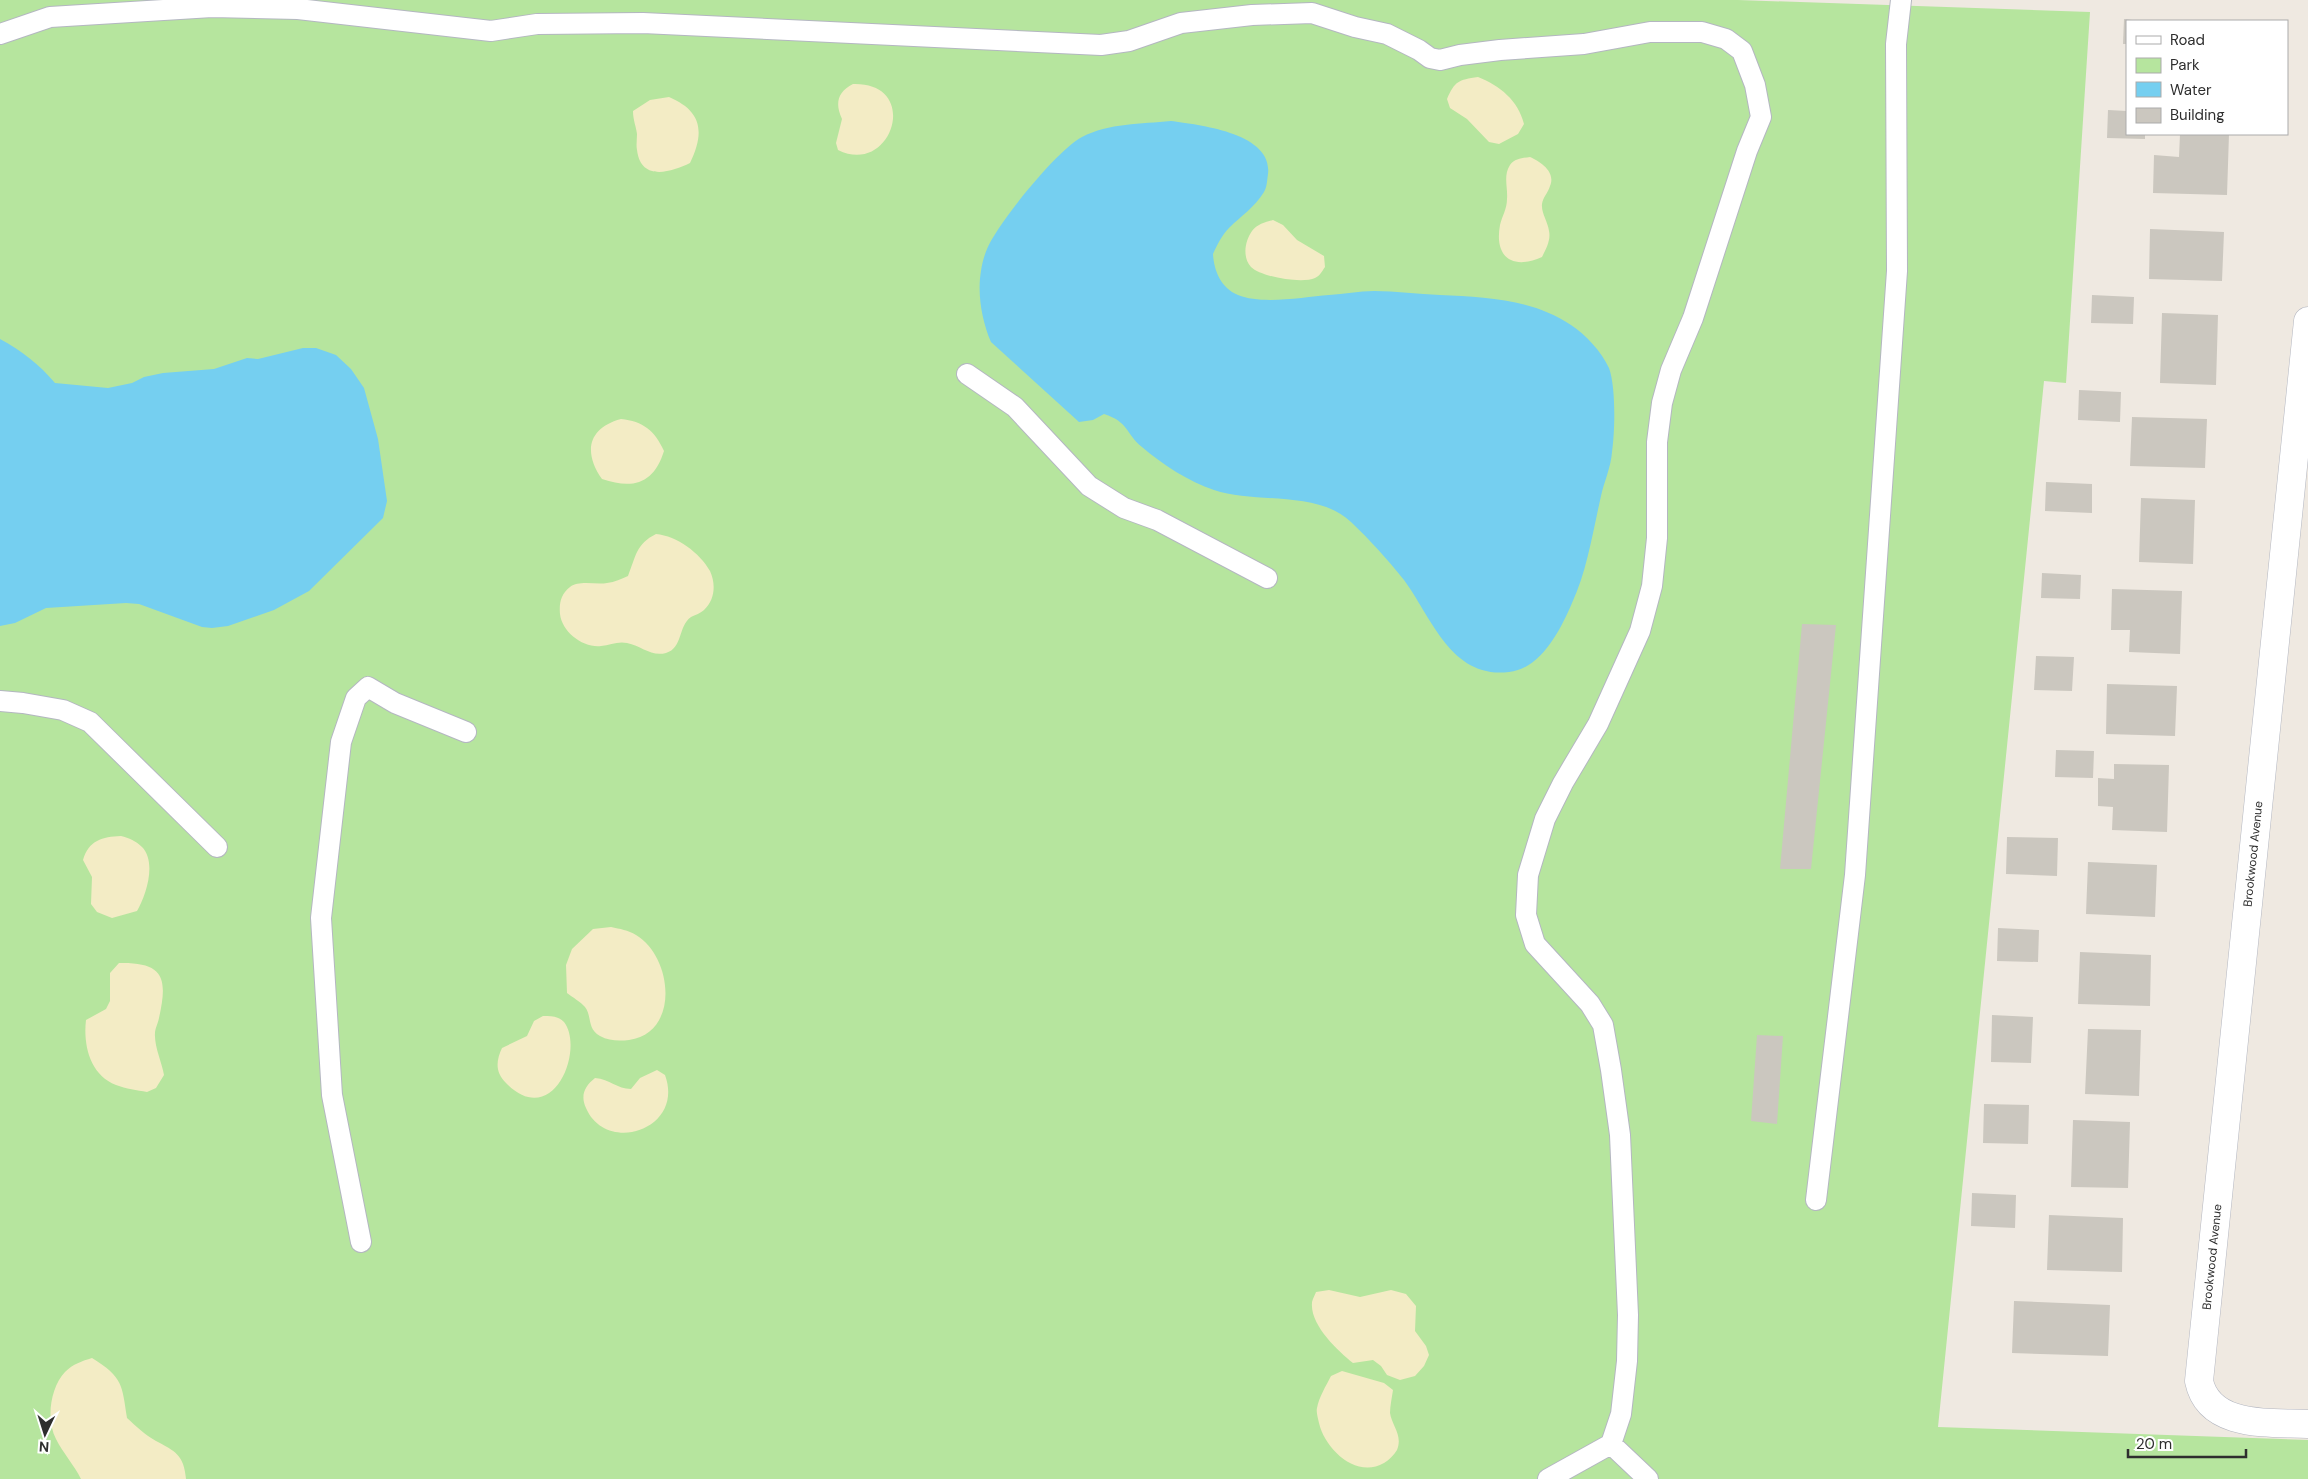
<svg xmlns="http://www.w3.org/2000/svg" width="2308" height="1479" viewBox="0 0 2308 1479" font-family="'DM Sans',sans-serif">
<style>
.green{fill:#b6e59e}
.sand{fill:#f3ecc5}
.water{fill:#75cff0}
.building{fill:#cbc7bf}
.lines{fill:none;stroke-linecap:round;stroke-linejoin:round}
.service-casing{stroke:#b4b7c1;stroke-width:22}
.minor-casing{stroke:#b4b7c1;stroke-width:29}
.service{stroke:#fff;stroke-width:20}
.minor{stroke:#fff;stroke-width:28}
.labels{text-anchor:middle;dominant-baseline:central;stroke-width:4;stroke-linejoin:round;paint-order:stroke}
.street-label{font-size:12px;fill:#2e2e2e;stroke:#fff}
</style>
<rect width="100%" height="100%" fill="#efe9e1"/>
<!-- green -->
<path class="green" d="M0,0H1738L2090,12L2066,383L2044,381L1938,1427L2308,1440V1479H0Z"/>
<!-- sand -->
<path class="sand" d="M1478,77C1500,86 1518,100 1524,124L1518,134L1499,144L1489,142L1467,119L1450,108L1447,99C1455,81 1458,80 1478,77Z
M853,84C922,82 892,177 838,150L836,143L842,119C835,104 837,92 853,84Z
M669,97C702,111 705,132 690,163C671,172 641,182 637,150C636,145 637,139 637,134C636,126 633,120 633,111L650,100Z
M1530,157C1541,162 1556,172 1550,186C1548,193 1543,197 1542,204C1541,213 1548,222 1549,231C1551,240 1546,249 1542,257C1513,270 1494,258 1500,225C1502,216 1507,209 1507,199C1508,187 1503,176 1510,165C1515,158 1523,158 1530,157Z
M1273,220L1283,225L1297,240L1324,256L1325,267C1322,271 1320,276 1315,278C1302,284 1261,277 1251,267C1242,257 1245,241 1252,231C1257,224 1266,222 1273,220Z
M621,419C643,421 655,431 664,451C654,483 634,490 602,479C583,452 588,428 621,419Z
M656,534C677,536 700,553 710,571C716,584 715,600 704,610C701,613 695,615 691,617C678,626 683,648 666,653C651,657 642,646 627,643C618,641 610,645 601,646C583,648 562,632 560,614C559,603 561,594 570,587C579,580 596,585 607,583C615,582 621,579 628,576C636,556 636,544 656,534Z
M121,836C129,838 136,841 142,847C157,862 146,896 137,911L112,918L97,912L91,904L92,877L83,860C89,840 102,837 121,836Z
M611,927C620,929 628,930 636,935C673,957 680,1033 629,1040C619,1041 609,1041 600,1036C587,1029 592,1016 585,1007C581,1002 572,997 567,993L566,965L572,949L593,929Z
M119,963C164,962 168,978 159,1018C158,1023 155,1029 155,1033C154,1046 162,1063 164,1075L156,1088L147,1092C137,1090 126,1089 116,1085C90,1075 83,1045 86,1020L106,1009L110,1001V973Z
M543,1016C551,1016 558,1016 564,1022C585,1049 553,1131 506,1083C495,1072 496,1061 502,1048L527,1036L534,1021Z
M657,1070L665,1075C685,1130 606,1155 586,1108C580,1095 585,1086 595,1078C610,1079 617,1089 631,1089L640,1078Z
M1329,1290L1360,1297L1391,1290L1406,1294L1416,1306L1415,1331L1426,1346L1429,1355L1424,1366L1415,1376L1400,1380L1387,1375L1381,1366L1373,1360L1353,1363C1338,1351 1310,1325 1312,1303C1312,1300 1315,1295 1316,1292Z
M92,1358C123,1377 122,1385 127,1418C136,1426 145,1435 156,1441C175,1451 184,1455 186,1479H81C74,1465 63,1453 56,1439C46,1420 50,1388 65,1372C73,1364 82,1361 92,1358Z
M1342,1371L1384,1383L1393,1390C1392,1397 1390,1406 1390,1413C1392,1426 1403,1435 1397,1450C1394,1455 1389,1460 1384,1463C1356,1479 1325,1449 1319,1423C1318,1418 1316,1412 1317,1408C1319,1397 1326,1386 1331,1376Z"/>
<!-- water -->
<path class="water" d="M1171,121C1200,125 1273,133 1268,174C1267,181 1267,187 1264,192C1255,207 1241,216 1229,228C1222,235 1217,245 1213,254C1214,271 1221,288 1238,295C1262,305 1304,297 1329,295C1344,294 1359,291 1374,291C1396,291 1418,294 1440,295C1485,297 1532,299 1571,325C1586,335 1601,351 1609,368C1616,387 1615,432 1612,452C1611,467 1604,482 1601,496C1593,531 1587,571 1572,603C1561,629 1541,669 1509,672C1451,679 1432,618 1404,580C1388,560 1370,540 1351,522C1318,490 1255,504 1214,490C1189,482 1162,464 1142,447C1125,433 1129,422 1104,414L1093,420L1079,422L991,342C982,321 977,294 981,271C982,264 984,256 987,249C998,223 1057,150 1082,137C1109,123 1141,124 1171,121Z
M0,339C22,351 39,364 55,383L108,388L132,383L144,377L163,373L214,369L247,358L258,359L303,348H316L336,355L351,369L364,388L378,439L387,501L383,518L309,591L274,610L228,626L212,628L202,627L139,604L126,603L46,608L15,623L0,626Z"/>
<!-- building -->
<path class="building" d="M2124,19L2132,20L2127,21V44H2123Z
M2108,110L2127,111V134H2145V139L2107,138Z
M2180,134H2229L2227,195L2153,193L2154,155L2179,157Z
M2150,229L2224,232L2222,281L2149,279Z
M2092,295L2134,297L2133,324L2091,323Z
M2162,313L2218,315L2216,385L2160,383Z
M2079,390L2121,392L2120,422L2078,420Z
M2132,417L2207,419L2205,468L2130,466Z
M2046,482L2092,484V513L2045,511Z
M2141,498L2195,500L2193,564L2139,562Z
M2042,573L2081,575L2080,599L2041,598Z
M2112,589L2182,591L2180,654L2129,652L2130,630H2111Z
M1802,624L1836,625L1811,869H1780Z
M2036,656L2074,657L2072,691L2034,690Z
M2107,684L2177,686L2175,736L2106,734Z
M2056,750L2094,751L2093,778L2055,777Z
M2114,764L2169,765L2167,832L2112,830L2113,807L2098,806V778L2114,779Z
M2007,837L2058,838L2057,876L2006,874Z
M2088,862L2157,865L2155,917L2086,914Z
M1998,928L2039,930L2038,962L1997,961Z
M2080,952L2151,955L2150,1006L2078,1004Z
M1992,1015L2033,1017L2031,1063L1991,1062Z
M2088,1029L2141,1030L2139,1096L2085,1094Z
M1757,1035L1783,1036L1777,1124L1751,1121Z
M1984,1104L2029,1105L2028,1144L1983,1143Z
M2073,1120L2130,1122L2128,1188L2071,1187Z
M1972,1193L2016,1195L2015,1228L1971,1226Z
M2049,1215L2123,1218L2122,1272L2047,1270Z
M2014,1301L2110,1305L2108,1356L2012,1353Z"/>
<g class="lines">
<defs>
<path id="service" d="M0,34L50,17L212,7L298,9L491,31L537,24L643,23L1101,45L1129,41L1181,23L1252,15L1312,13L1355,27L1387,34L1419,50L1430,58L1440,60L1460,55L1500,50L1584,44L1650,32H1702L1726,39L1742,51L1755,85L1761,117L1747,151L1693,318L1671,370L1662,403L1657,442V538L1652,586L1640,631L1598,724L1563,783L1545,819L1528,875L1526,915L1535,944L1590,1004L1603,1025L1611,1070L1620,1135L1628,1315L1627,1361L1621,1414L1611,1444L1548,1479
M967,374L1015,407L1089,486L1124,508L1157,520L1267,578
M0,701L23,703L63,710L90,722L217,847
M1816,1200L1855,875L1897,271L1896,44L1901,0
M361,1242L332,1095L321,918L341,742L356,698L368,687L395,703L466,732
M1611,1444L1648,1479"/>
<path id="minor" d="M2308,321L2199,1381C2209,1429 2271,1422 2308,1424"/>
</defs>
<!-- service casing -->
<use href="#service" class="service-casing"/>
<!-- minor casing -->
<use href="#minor" class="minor-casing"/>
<!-- service -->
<use href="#service" class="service"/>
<!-- minor -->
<use href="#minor" class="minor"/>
</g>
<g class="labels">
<!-- street labels -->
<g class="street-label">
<text transform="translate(2253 854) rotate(-84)">Brookwood Avenue</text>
<text transform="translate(2212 1257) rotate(-84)">Brookwood Avenue</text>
</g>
</g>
<!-- legend -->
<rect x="2126" y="20" width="162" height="115" fill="#ffffff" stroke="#ababab"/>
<rect x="2136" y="36" width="25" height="8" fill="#ffffff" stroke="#ababab"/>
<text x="2170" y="45" font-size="15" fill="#2e2e2e">Road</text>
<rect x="2136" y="58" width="25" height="15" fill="#b6e59e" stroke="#ababab"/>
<text x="2170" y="70" font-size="15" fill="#2e2e2e">Park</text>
<rect x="2136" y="82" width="25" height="15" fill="#75cff0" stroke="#ababab"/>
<text x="2170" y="95" font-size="15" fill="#2e2e2e">Water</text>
<rect x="2136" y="108" width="25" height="15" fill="#cbc7bf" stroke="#ababab"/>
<text x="2170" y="120" font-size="15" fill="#2e2e2e">Building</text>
<!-- north arrow -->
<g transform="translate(45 1434) rotate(184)" stroke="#ffffff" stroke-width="4" paint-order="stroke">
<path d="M0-4L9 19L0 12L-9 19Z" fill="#2e2e2e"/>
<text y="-8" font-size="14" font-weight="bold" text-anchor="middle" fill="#2e2e2e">N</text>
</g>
<!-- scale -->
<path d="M2128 1449v8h118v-8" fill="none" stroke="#2e2e2e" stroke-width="2.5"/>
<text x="2136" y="1449" font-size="15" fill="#2e2e2e" stroke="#ffffff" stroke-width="4" paint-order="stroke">20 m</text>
</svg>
